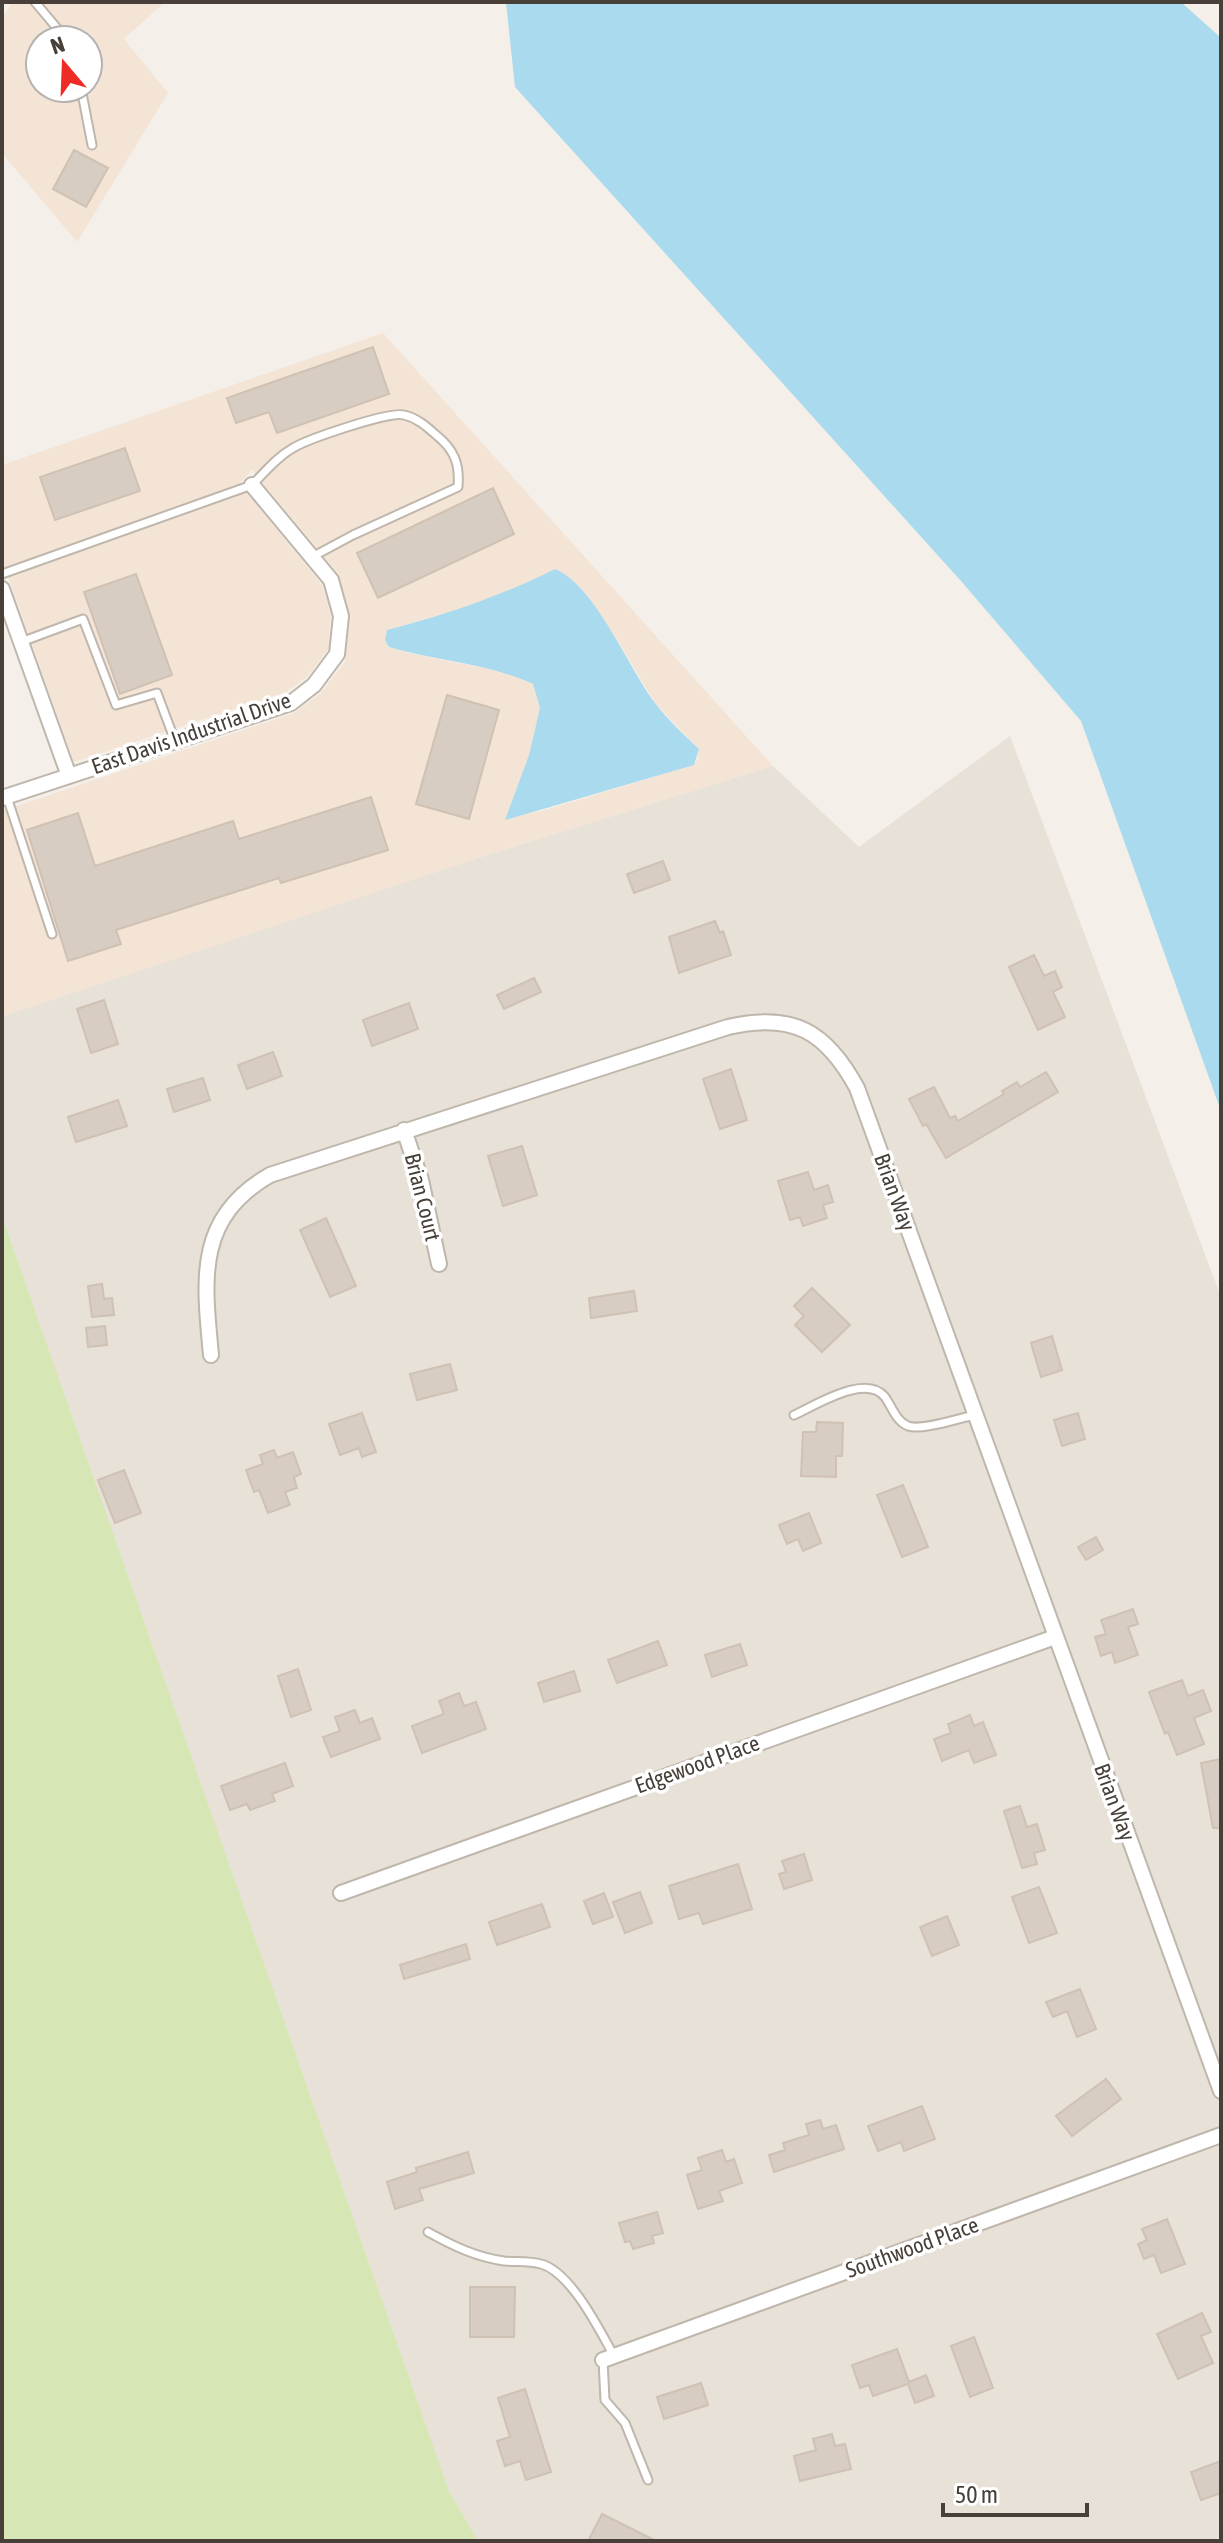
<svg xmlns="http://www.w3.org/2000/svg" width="1223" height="2543" viewBox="0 0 1223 2543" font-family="'Asap Condensed',sans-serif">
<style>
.residential{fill:#e7e1d8}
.commercial{fill:#f4e4d6;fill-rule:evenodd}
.green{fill:#d6e6b5}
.water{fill:#a9daed}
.building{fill:#d8cdc2;stroke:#cfc1b3;stroke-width:2}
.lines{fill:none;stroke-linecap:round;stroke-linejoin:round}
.service-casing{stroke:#bfb6ac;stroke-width:11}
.minor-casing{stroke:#bfb6ac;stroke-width:18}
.service{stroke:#fff;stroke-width:7}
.minor{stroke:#fff;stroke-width:14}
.labels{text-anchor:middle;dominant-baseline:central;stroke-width:7;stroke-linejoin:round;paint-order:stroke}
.street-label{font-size:22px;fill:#473f38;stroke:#fff}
</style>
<rect width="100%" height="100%" fill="#f4efe9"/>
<!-- residential -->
<path class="residential" d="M1010,736L1221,1297V2537L1208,2541H478L449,2491L2,1216V1016L487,855L773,766L859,847Z"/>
<!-- commercial -->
<path class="commercial" d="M12,2H165L124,39L168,93L77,242L2,153V18ZM40,40H88V88H40Z
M383,333L773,766L487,855L2,1016V811L294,713L320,694L345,662L350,618L338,573L252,470L239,484L322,585L331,616L328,649L307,677L286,692L74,762L2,560V465ZM555,569L615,636L655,703L699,749L698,759L694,765L545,810L506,819L529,755L540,708L533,684L509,673L409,653L389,647L385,640L387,630L461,609L513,590Z"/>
<!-- green -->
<path class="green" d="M2,1216L449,2491L478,2541H2Z"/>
<!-- water -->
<path class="water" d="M506,2H1181L1221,38V1111L1081,721L961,581L515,87Z
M555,569C595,585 629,669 655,703C668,720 684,735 699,749L694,765L505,820L529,755L540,708L533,684C488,663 436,661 389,647L385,640L387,630C446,615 501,596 555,569Z"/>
<!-- building -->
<path class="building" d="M74,150L108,168L86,207L53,189Z
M373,347L389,394L277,433L269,412L236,423L227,398Z
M125,448L140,491L55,520L40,477Z
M493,488L514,534L378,598L357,553Z
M136,574L172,675L120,694L84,592Z
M447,695L499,710L469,819L416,804Z
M371,797L388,850L281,883L279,878L116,930L121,944L68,961L27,830L78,813L95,866L233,821L239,839Z
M663,861L670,880L634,893L627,874Z
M715,921L720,933L723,931L731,955L679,973L669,937Z
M1034,955L1044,976L1055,971L1062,987L1053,992L1065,1017L1038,1030L1009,967Z
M534,978L541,992L504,1009L497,995Z
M104,1000L118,1044L91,1053L77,1009Z
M409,1003L418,1029L372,1046L363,1020Z
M273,1052L282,1076L247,1089L238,1065Z
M731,1069L747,1120L720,1129L703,1079Z
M1046,1072L1058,1092L946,1158L926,1124L923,1126L909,1099L934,1087L950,1118L955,1116L958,1121L1004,1094L1002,1091L1017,1082L1020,1087Z
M203,1078L210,1100L174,1112L167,1089Z
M118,1100L127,1126L76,1142L68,1117Z
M522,1146L537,1195L503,1206L488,1156Z
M808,1172L814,1190L828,1185L833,1202L823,1205L827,1218L803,1226L800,1217L790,1220L778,1181Z
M326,1218L356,1286L330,1297L300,1230Z
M102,1284L104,1299L112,1298L114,1315L92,1317L88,1286Z
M812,1288L850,1325L822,1352L795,1325L804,1316L794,1306Z
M634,1291L637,1311L591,1318L589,1298Z
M105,1326L107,1345L88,1347L86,1328Z
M1052,1336L1062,1370L1041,1377L1031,1343Z
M450,1364L457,1390L417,1400L410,1374Z
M362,1413L376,1452L362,1457L359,1448L340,1455L329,1424Z
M1078,1413L1085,1439L1062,1446L1054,1420Z
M817,1422L843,1423L842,1456H836V1477L801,1476L803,1432H816Z
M274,1450L277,1458L293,1452L301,1474L294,1477L297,1488L285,1492L290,1505L268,1513L259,1490L254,1492L246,1470L263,1464L260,1455Z
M124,1470L141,1513L115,1523L98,1480Z
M903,1485L928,1547L902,1557L877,1495Z
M809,1513L821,1543L803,1551L798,1539L787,1544L779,1525Z
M1096,1537L1103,1550L1086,1560L1078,1547Z
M1133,1609L1138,1624L1128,1627L1138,1655L1115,1663L1112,1652L1101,1656L1095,1637L1106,1634L1101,1620Z
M658,1641L667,1665L617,1683L608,1660Z
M740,1644L747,1665L712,1677L705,1655Z
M298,1669L311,1710L291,1717L278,1676Z
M574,1671L580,1691L544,1702L538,1683Z
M1182,1680L1188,1696L1203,1690L1211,1711L1194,1718L1204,1744L1177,1755L1168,1732L1165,1734L1149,1692Z
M459,1693L464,1706L476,1702L486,1729L422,1753L412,1726L444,1714L439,1701Z
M355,1710L360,1723L372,1718L380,1739L331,1757L323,1737L340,1731L335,1717Z
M970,1715L974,1726L983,1722L996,1755L974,1763L969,1750L942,1761L934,1739L951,1733L948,1724Z
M1221,1759V1828H1213L1201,1763Z
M285,1763L293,1786L272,1794L275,1801L250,1810L247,1804L230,1810L221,1786Z
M1020,1806L1027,1827L1037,1824L1045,1850L1034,1853L1037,1864L1022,1868L1004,1811Z
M804,1854L812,1880L784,1889L779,1874L786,1872L782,1861Z
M738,1864L752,1909L703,1924L699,1913L679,1919L669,1886Z
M1039,1887L1057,1933L1029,1943L1012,1897Z
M640,1892L652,1923L625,1933L613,1902Z
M604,1893L613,1917L593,1924L584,1901Z
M542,1904L550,1927L497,1945L489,1922Z
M947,1916L959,1945L932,1956L920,1927Z
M466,1944L470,1959L404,1979L400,1965Z
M1080,1989L1096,2029L1077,2037L1067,2011L1053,2017L1046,2002Z
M1106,2079L1121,2099L1072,2136L1056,2116Z
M922,2106L935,2139L904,2151L901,2142L878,2151L868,2126Z
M820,2120L823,2129L836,2125L844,2149L774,2172L769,2155L785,2150L783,2143L809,2135L806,2124Z
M722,2150L726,2162L734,2159L742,2183L719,2191L723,2201L698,2209L687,2175L702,2170L698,2158Z
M468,2152L474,2173L419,2189L423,2200L395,2209L387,2182L417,2172L416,2168Z
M657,2212L663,2233L652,2236L654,2243L633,2249L630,2241L625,2242L619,2223Z
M1167,2219L1185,2264L1161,2273L1154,2255L1144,2259L1138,2244L1147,2240L1142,2229Z
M470,2287H515L514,2337H470Z
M1202,2313L1211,2332L1201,2336L1213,2363L1178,2379L1157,2334Z
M974,2337L993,2388L970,2397L951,2346Z
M897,2349L909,2382L926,2375L934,2396L915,2403L908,2384L873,2396L869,2385L860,2388L852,2365Z
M701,2383L708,2405L664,2419L657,2397Z
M525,2389L551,2472L526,2480L520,2461L505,2466L497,2441L510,2437L498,2398Z
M832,2434L835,2446L845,2444L851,2469L800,2481L794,2456L816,2450L813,2439Z
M1221,2461V2493L1201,2500L1191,2472Z
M602,2514L656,2541H588Z"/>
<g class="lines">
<defs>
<path id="service" d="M35,2L67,40
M81,88L92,145
M2,574L252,485C265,472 277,457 293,448C308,439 389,411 404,415C417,418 426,426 435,434C454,449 460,463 458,487L353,535L312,557
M21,642L83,619L116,705L157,693L175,741
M7,797L52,934
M794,1415C816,1405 866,1373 885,1397C892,1407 896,1421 908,1426C922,1431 959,1418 975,1415
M428,2232C453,2246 476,2257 504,2261C516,2262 530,2261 541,2264C571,2272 600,2331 614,2356
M603,2360L605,2400L625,2423L648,2480"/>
<path id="minor" d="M2,589L69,776
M2,798L291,703L314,685L337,654L341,616L331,580L252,485
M404,1130L421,1180L439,1264
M211,1355C204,1280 195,1218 270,1175L728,1027C793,1012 826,1031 857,1088L1221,2091
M341,1893L1055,1637
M603,2360L1221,2135"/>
</defs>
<!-- service casing -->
<use href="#service" class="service-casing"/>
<!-- minor casing -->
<use href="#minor" class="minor-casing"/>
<!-- service -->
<use href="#service" class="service"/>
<!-- minor -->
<use href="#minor" class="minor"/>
</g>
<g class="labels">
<!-- street labels -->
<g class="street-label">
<text transform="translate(191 733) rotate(-19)">East Davis Industrial Drive</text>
<text transform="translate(895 1192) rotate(70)">Brian Way</text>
<text transform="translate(423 1197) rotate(76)">Brian Court</text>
<text transform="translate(697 1764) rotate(-20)">Edgewood Place</text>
<text transform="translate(1115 1802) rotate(70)">Brian Way</text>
<text transform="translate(912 2247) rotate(-20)">Southwood Place</text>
</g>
</g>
<!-- border -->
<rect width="1223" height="2543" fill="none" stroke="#473f38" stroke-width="8"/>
<!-- north arrow -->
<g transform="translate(64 64) rotate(341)"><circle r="38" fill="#ffffff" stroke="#b5b2af" stroke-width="2"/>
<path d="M0-6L14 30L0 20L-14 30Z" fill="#ef2b26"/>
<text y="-12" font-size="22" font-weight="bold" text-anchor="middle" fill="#473f38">N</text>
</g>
<!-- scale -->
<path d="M943 2503v12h144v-12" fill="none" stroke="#473f38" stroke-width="4"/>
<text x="955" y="2503" font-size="24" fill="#473f38" stroke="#ffffff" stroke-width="6" paint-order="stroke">50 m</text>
</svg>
